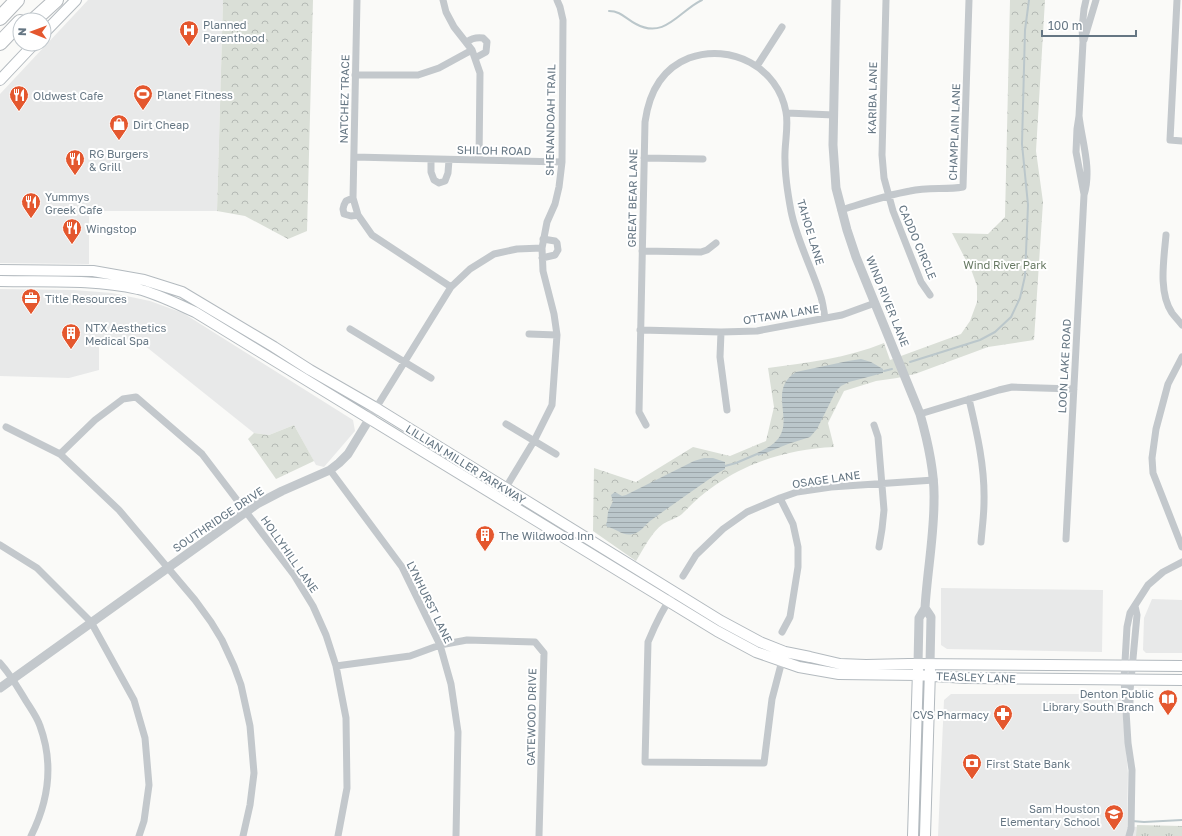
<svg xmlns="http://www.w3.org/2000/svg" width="1182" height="836" viewBox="0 0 1182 836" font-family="'Golos Text',sans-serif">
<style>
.built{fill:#e8e9e9}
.grass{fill:url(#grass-tufts)}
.forest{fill:url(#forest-crowns)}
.water{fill:url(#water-rules)}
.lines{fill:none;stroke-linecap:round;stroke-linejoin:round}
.stream{stroke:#bbc7cb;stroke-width:2}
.secondary-casing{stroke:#b3babf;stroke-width:12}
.motorway-casing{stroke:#b4b9bd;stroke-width:16}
.minor{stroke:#c3c8cc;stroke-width:7}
.tertiary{stroke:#c3c8cc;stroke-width:9}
.secondary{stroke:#fff;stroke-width:10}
.motorway{stroke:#fff;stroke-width:14}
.labels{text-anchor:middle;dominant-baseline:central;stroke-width:4;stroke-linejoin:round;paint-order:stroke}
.poi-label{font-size:11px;fill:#657683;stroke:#fff;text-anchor:start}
.street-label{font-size:11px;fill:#657683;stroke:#fff}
.park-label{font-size:11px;fill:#687a64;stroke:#fff}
</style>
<defs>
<pattern id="grass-tufts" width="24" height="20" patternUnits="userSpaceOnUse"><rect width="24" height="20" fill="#dadfd7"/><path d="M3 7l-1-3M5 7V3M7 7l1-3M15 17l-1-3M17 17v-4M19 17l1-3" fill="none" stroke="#b4b9b4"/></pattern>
<pattern id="forest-crowns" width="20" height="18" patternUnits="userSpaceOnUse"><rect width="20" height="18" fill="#dadfd7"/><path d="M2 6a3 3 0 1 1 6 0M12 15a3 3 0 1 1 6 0" fill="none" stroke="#b4b9b4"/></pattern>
<pattern id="water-rules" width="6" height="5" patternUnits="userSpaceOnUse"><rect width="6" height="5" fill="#bbc7cb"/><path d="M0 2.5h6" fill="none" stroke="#9ca6aa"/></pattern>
</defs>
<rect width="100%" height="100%" fill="#fafaf8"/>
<!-- built -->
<path class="built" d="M88,0H223L217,211H89V264L0,263V94Z
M0,289L74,290L112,293L150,301L183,313L353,420L355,431L324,467L316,465L294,425L269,435L254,433L144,345L131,339L114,341H99V370L69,378L0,376Z
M941,588L1103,590L1102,652L947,649L941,645Z
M1152,599L1182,600V653H1146L1143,650L1144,618Z
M951,694H1121L1128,773L1127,827L1182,826V836H938L944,700Z"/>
<!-- grass -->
<path class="grass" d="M1137,825L1182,826V836H1136Z"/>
<!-- forest -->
<path class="forest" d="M223,0H313L307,231L288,239L245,216L217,211Z
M1010,0H1045L1036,151L1043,202L1034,340L988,347L915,374L897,378L876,381L844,391L828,423L834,447C791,449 750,461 714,486C702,494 692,504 682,514C676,519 669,520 663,524C652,531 643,550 636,561L593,531L594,468L636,482L693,447L730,456L766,441L774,407L768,368C807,363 847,358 884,343L890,360L961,334L970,321L977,302V286L972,272L952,233L988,234L1005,217Z
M294,425L314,461L276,479L248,439L254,433L269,435Z"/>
<!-- water -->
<path class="water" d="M861,359L871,362L883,369V373L849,382L841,386L836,391L817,429L810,437L788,444L758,456L757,453C765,449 772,446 777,440C795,420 767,390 796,372L848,361Z
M704,458H713L725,462V469L718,473C695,489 672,505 650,521C645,525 640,533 633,534C623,537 616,528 607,527L606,524L607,522L608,512L613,501L611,495L615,492L622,496L626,495L694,461Z"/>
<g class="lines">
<!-- stream -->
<path class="stream" d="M609,11C621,11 626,19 636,24C665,40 680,10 702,0
M910,362L980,340L995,332L1011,317L1020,298L1025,276L1028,205L1022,144L1025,30L1029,0
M884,371L892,369
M725,466L736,463L757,454
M1132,821L1144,822L1182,820"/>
<defs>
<path id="secondary" d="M44,33L76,0
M0,80L34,44
M0,270L93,271L144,280L182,292L274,347L310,370L376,408L721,621L760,642L785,652L810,657L840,664L866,665L909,664L1182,666
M0,281C46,282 93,279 138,289C158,294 177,304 195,312L717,631L756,652L799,667L839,674L918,675L966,678L1182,680
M913,836L918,670
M925,836L930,670"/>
<path id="motorway" d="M0,18L17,0
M34,20L56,0
M0,43L20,22"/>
</defs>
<!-- secondary casing -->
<use href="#secondary" class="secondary-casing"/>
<!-- motorway casing -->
<use href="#motorway" class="motorway-casing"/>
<!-- minor -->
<path class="minor" d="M357,0L353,198L358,215L372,235L451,287
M443,0L446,12L454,27L472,50L480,73L479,160
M886,0L882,155L884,178L893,211L921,282L930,295
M1177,0L1170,140L1182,141
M1084,40L1096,0
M467,42C472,38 476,37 483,38L487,42L486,52L475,58
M757,66L782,27
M355,75H418L439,68L472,50
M787,113L834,115
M354,157L562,162
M644,158L703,159
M431,160V172L434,180L439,183L445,181L448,173L449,160
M1084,194L1076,152L1077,129L1079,116L1083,42L1082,29L1084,9L1086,0
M353,198L346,201L344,205L343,209L344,214L351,216L358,215
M841,210C864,203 887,195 910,191C928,187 946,190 963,187L969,0
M1166,235C1164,259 1158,292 1172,313C1175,317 1179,321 1182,325
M642,251L701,252L707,250L716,243
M542,258L555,255L558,250L557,243L555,241L543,239
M350,329L431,378
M640,330L721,332L757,331L842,315L875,303
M721,332L720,357L727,410
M529,334L557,335
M1182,357L1168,384L1156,429L1152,458L1153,473L1182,547
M969,399C977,433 985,467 984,502C984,515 982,529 981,542
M376,408L451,287L470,269L494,254L517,249L542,248
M920,414L999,390L1012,387L1074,389
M506,424L556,454
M646,425L639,412L645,122C649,93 661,69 689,58C731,43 778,67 786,112C789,126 784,146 785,160C785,177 788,195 791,211C797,241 812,268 821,297C823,304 824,311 825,318
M874,425L878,437L884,510L882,529L879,547
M6,427L60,454L119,510L195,600L211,622L222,640L234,666L241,685L250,726L254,773L250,805L243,836
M60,454L95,420L123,399L136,397L202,454L294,575L313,606L326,635L336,666L346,718L347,788L338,836
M330,470L402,567L440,645L451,684L458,732L456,836
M505,489L534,441L552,405L557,335L554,314L543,271L542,248L547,222L555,204L559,187L562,162L563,20L560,7L557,0
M780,498L793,524L798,547V567L790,617L782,632
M1066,539L1084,195C1092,169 1082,142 1079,116
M0,545L37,568L91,622L134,700L145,738L149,785L144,821L139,836
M683,576L696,555L723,529L747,512L780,498L797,492L831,487L934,480
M674,593C663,608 655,625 648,642L645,762L764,763L772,699L783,657
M0,663C11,675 18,688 26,701C31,709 37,717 40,726C54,764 49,800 31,836
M336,666L410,656L440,645L467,640L535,642L544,653L539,836
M1130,707V691L1137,615L1135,606
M1129,836L1131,829L1132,770L1128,743L1124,679L1127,627L1130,613L1148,585L1163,572L1182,562"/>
<!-- tertiary -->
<path class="tertiary" d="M836,0L833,145L836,188L847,230L856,257L920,414C928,442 935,472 934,501C934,537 927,573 925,608L919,618L918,664
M925,608L931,617L930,664
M0,688L257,504L282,491L330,470L339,463L348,454L376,408"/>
<!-- secondary -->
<use href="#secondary" class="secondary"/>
<!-- motorway -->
<use href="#motorway" class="motorway"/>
</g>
<!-- icons -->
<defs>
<symbol id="hospital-pin" viewBox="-11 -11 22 30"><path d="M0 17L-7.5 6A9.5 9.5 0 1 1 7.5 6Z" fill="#e4572e" stroke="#fff"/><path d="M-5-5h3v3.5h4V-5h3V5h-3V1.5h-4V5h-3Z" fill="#fff"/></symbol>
<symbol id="stadium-pin" viewBox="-11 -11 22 30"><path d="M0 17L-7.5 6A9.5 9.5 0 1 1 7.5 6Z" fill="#e4572e" stroke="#fff"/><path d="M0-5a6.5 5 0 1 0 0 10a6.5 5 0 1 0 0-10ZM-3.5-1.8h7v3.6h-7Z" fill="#fff"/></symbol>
<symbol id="restaurant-pin" viewBox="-11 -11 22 30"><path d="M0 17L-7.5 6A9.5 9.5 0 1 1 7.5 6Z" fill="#e4572e" stroke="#fff"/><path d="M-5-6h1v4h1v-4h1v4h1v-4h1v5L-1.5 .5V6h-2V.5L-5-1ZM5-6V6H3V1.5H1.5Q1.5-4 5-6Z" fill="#fff"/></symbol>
<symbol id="shop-pin" viewBox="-11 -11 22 30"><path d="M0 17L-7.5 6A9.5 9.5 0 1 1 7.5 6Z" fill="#e4572e" stroke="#fff"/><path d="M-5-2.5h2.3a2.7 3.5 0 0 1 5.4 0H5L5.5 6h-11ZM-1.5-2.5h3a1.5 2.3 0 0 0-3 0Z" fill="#fff"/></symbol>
<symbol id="office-pin" viewBox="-11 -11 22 30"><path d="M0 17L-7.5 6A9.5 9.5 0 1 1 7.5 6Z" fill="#e4572e" stroke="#fff"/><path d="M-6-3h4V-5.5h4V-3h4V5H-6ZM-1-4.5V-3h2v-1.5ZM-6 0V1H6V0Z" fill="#fff"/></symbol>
<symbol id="building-pin" viewBox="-11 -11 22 30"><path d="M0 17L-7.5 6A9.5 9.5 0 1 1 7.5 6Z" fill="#e4572e" stroke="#fff"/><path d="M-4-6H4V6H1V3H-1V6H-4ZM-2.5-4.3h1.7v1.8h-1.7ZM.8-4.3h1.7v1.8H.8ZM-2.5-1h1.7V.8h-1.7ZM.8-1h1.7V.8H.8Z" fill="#fff"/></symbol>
<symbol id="library-pin" viewBox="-11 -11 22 30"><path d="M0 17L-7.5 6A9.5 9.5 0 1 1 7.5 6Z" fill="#e4572e" stroke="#fff"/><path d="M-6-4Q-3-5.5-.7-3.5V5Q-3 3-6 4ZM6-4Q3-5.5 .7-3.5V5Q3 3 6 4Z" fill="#fff"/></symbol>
<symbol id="pharmacy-pin" viewBox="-11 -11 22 30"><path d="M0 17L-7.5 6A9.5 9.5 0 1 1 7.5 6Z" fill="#e4572e" stroke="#fff"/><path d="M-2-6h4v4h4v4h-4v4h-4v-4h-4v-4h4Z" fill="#fff"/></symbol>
<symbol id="bank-pin" viewBox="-11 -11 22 30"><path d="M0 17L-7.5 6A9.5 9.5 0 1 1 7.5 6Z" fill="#e4572e" stroke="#fff"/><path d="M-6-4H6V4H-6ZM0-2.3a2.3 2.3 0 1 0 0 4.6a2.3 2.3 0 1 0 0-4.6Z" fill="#fff"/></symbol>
<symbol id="school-pin" viewBox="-11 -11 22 30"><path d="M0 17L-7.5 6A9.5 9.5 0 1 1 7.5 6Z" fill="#e4572e" stroke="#fff"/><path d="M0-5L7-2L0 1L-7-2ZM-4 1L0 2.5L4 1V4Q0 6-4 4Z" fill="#fff"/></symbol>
</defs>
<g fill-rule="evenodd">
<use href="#hospital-pin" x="178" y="19" width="22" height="30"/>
<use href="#stadium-pin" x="132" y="83" width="22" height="30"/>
<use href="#restaurant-pin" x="8" y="84" width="22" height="30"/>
<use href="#shop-pin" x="108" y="113" width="22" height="30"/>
<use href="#restaurant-pin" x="64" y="148" width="22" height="30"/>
<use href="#restaurant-pin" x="20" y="191" width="22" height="30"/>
<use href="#restaurant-pin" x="61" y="217" width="22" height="30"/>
<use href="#office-pin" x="20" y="287" width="22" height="30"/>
<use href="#building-pin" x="60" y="322" width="22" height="30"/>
<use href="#building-pin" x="474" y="524" width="22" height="30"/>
<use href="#library-pin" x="1157" y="688" width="22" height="30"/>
<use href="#pharmacy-pin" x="992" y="703" width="22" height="30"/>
<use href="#bank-pin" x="961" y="752" width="22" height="30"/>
<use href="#school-pin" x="1103" y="803" width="22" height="30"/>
</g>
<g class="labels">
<!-- poi labels -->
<g class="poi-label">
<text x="203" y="24">Planned<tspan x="203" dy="13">Parenthood</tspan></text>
<text x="157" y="94">Planet Fitness</text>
<text x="33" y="95">Oldwest Cafe</text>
<text x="133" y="124">Dirt Cheap</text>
<text x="89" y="153">RG Burgers<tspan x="89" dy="13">&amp; Grill</tspan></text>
<text x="45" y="196">Yummys<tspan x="45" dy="13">Greek Cafe</tspan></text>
<text x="86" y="228">Wingstop</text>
<text x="45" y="298">Title Resources</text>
<text x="85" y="327">NTX Aesthetics<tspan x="85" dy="13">Medical Spa</tspan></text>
<text x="499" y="535">The Wildwood Inn</text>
<text x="1154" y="693" text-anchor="end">Denton Public<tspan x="1154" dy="13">Library South Branch</tspan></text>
<text x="989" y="714" text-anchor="end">CVS Pharmacy</text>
<text x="986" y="763">First State Bank</text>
<text x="1100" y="808" text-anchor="end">Sam Houston<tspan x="1100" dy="13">Elementary School</tspan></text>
</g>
<!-- street labels -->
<g class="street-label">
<text transform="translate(872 98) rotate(-89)">KARIBA LANE</text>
<text transform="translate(344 99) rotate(-89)">NATCHEZ TRACE</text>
<text transform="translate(550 120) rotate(-89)">SHENANDOAH TRAIL</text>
<text transform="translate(954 132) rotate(-88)">CHAMPLAIN LANE</text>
<text transform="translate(494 150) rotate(1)">SHILOH ROAD</text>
<text transform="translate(632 198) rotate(-89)">GREAT BEAR LANE</text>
<text transform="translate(811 232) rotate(73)">TAHOE LANE</text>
<text transform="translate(918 242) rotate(67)">CADDO CIRCLE</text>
<text transform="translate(888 301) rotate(68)">WIND RIVER LANE</text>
<text transform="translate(781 314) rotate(-9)">OTTAWA LANE</text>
<text transform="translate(1064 366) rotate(-87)">LOON LAKE ROAD</text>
<text transform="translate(466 464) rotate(32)">LILLIAN MILLER PARKWAY</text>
<text transform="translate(826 479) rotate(-8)">OSAGE LANE</text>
<text transform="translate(218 519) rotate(-34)">SOUTHRIDGE DRIVE</text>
<text transform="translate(290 554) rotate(55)">HOLLYHILL LANE</text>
<text transform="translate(430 602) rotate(64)">LYNHURST LANE</text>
<text transform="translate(976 677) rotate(2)">TEASLEY LANE</text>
<text transform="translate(531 717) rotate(-89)">GATEWOOD DRIVE</text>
</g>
<!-- park labels -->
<g class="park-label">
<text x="1005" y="264">Wind River Park</text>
</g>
</g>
<!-- north arrow -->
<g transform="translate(32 32) rotate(271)"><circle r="19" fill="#ffffff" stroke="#c1c8cd"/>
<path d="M0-3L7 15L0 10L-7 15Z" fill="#e4572e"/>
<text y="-6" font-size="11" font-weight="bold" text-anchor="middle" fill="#657683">N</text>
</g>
<!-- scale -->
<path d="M1042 30v6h94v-6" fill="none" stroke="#657683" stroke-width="2"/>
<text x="1048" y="30" font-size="12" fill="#657683" stroke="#ffffff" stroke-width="3" paint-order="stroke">100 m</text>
</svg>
